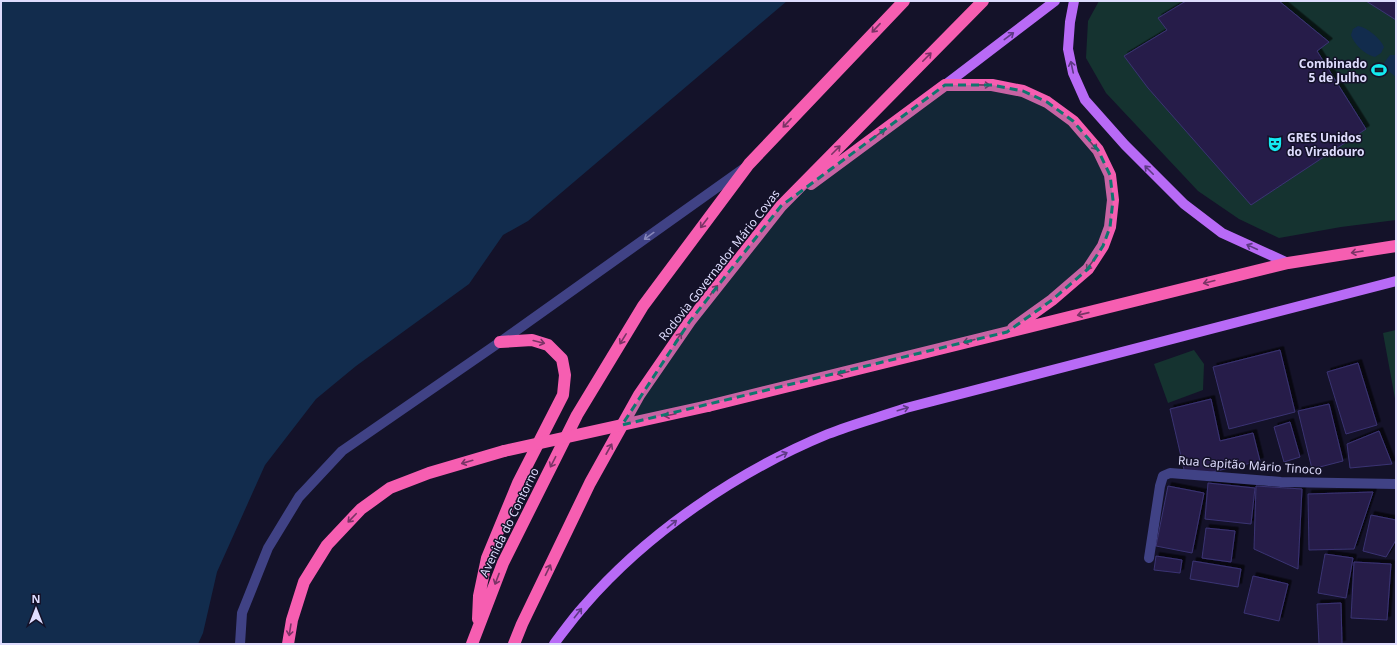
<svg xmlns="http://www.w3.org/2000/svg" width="1397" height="645" viewBox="0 0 1397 645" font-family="'Noto Sans',sans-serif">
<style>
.green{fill:#153330}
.water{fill:#122c4d}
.building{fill:#251f49;stroke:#3b3373;filter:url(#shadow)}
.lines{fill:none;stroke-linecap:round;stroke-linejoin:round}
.minor{stroke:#404285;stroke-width:10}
.major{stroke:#b86af6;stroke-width:10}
.highway{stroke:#f65eb1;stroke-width:12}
.highway-bridge{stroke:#f65eb1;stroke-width:12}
.oneway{stroke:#7a3466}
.oneway2{stroke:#5e3a85}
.oneway3{stroke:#8787bb}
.marked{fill:#0f766e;fill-opacity:0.2;stroke:#0f766e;stroke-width:3;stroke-dasharray:8 5;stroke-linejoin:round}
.labels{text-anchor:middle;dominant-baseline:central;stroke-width:3;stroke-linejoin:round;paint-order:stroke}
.poi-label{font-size:12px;font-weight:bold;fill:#dedcfd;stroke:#141229;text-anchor:end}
.street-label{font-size:12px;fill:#dedcfd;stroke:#141229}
</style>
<defs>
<filter id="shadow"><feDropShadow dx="3.5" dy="-3.5" stdDeviation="0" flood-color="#0009"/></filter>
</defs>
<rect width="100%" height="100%" fill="#141229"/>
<!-- green -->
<path class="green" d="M1099,1H1396V220L1341,227L1279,238L1239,219L1198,191L1106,93L1086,58L1088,21Z
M1396,330V404L1383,333Z
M1194,350L1204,364L1203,390L1168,403L1154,364Z"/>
<!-- water -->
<path class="water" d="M1,1H787L528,221L503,235L469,284L356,366L316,399L265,465L217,572L203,633L198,644H1Z
M1358,26C1368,28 1380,38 1384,47L1381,53L1375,57C1365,55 1354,44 1351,35L1353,29Z
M1390,55H1396V77L1387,70L1384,63Z"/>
<!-- building -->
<path class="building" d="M1186,1H1279L1329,42L1317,51L1366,129L1251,205L1148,88L1124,56L1167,30L1158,18Z
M1366,1H1396V20Z
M1280,350L1295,412L1229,429L1213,367Z
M1358,363L1377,425L1346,434L1327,372Z
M1211,399L1220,441L1253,433L1260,461L1186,478L1170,409Z
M1329,404L1343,461L1312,469L1298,411Z
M1290,422L1300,457L1284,462L1274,427Z
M1379,431L1392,464L1350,468L1347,444Z
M1208,483L1255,488L1251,524L1205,519Z
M1168,486L1204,493L1192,553L1156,546Z
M1256,486L1302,489L1298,569L1254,549Z
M1373,492L1354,549L1309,550L1308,494Z
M1371,515L1396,520V540L1386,557L1363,551Z
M1206,528L1235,531L1231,562L1202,558Z
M1325,554L1353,558L1346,598L1318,593Z
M1156,556L1182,560L1180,573L1154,570Z
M1193,561L1241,569L1238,587L1190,579Z
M1354,562L1391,564L1387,620L1351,618Z
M1253,576L1288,584L1279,621L1244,613Z
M1341,603L1342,644H1319L1317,604Z"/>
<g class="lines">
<!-- minor -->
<path class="minor" d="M1149,558L1160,486L1163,476L1170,473L1281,482L1396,484
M240,644L242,613L268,548L299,497L342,451L500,342L743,169"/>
<!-- major -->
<path class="major" d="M1074,1L1070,22L1068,49L1073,73L1085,100L1125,145L1184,204L1222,233L1288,263
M945,85L1055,1
M554,644C564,631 573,618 584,606C647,533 738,471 828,434C853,424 880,417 906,408L1396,281"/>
<!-- highway -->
<path class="highway" d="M811,184L945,85H992L1023,91L1047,102L1073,121L1098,150L1110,175L1113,200L1110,227L1103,246L1088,269L1052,300L1013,328
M708,406L1288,263L1396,246
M478,619L479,596L487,558L518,483L563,395L565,375L562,359L548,345L532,340L500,342
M288,644L292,620L304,582L327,545L361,509L390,488L429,473L504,451
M472,644L503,563L577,415L643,306L749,164L904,1
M514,644L522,624L590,483L639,395L690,321L781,206L983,1"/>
<!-- highway-bridge -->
<path class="highway-bridge" d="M504,451L708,406"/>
</g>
<!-- one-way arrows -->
<defs><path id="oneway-shaft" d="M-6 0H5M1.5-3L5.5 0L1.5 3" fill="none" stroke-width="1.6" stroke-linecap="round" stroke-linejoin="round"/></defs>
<g class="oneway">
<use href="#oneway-shaft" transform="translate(876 28) rotate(133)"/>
<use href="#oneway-shaft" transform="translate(927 57) rotate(-45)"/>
<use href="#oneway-shaft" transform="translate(984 85) rotate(1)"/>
<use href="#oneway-shaft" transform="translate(787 123) rotate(133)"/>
<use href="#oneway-shaft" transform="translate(880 133) rotate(-36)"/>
<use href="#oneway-shaft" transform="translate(1093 145) rotate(50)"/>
<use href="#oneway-shaft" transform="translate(836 150) rotate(-45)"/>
<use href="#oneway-shaft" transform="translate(704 223) rotate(127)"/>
<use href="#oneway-shaft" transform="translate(1357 252) rotate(171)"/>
<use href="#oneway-shaft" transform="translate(1090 265) rotate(126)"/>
<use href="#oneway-shaft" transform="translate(1209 282) rotate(166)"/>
<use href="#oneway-shaft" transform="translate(714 290) rotate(-52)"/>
<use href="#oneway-shaft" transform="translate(1083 314) rotate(167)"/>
<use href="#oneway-shaft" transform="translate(678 338) rotate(-56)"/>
<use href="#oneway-shaft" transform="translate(623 339) rotate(122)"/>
<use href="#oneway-shaft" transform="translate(969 341) rotate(166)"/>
<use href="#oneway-shaft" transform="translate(539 342) rotate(14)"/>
<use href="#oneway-shaft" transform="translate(843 373) rotate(166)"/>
<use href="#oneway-shaft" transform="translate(670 415) rotate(168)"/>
<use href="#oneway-shaft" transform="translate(609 449) rotate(-61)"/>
<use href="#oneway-shaft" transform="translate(467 462) rotate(164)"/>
<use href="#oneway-shaft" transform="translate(553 462) rotate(117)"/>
<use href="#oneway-shaft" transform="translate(352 518) rotate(134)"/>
<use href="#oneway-shaft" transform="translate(548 570) rotate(-64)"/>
<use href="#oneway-shaft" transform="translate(497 579) rotate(111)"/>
<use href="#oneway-shaft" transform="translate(290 630) rotate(99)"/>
</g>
<g class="oneway2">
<use href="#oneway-shaft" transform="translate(1009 36) rotate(-37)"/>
<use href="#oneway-shaft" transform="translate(1072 67) rotate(-102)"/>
<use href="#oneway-shaft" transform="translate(1149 170) rotate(-135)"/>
<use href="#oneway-shaft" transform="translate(1252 247) rotate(-155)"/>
<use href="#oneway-shaft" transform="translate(903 409) rotate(-17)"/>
<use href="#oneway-shaft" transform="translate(782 455) rotate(-25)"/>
<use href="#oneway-shaft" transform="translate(672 524) rotate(-39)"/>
<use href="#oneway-shaft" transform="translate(578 613) rotate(-52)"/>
</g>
<use class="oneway3" href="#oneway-shaft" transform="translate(649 236) rotate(144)"/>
<!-- marked area -->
<path class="marked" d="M945,85H992L1023,91L1047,102L1073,121L1098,150L1110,175L1113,200L1110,227L1103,246L1088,269L1052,300L1007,332L622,425L690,321L781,206Z"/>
<!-- icons -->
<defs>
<symbol id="stadium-bare" viewBox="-9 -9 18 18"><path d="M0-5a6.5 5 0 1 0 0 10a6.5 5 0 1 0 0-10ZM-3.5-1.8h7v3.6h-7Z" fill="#14eaf1" stroke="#141229" stroke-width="2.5" paint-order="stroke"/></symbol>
<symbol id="theatre-bare" viewBox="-9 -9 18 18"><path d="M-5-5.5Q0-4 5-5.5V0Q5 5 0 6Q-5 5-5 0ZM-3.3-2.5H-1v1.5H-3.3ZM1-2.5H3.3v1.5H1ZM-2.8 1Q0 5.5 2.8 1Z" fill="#14eaf1" stroke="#141229" stroke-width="2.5" paint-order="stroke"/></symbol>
</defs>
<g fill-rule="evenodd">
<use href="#stadium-bare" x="1368" y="59" width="22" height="22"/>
<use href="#theatre-bare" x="1264" y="133" width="22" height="22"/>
</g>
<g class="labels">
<!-- poi labels -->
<g class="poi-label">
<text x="1367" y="63">Combinado<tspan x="1367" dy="14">5 de Julho</tspan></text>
<text x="1287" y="137" text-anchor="start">GRES Unidos<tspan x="1287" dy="14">do Viradouro</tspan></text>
</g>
<!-- street labels -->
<g class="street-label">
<text transform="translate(719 265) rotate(-52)">Rodovia Governador Mário Covas</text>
<text transform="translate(1250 465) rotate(4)">Rua Capitão Mário Tinoco</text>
<text transform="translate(509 522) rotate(-64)">Avenida do Contorno</text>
</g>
</g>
<!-- border -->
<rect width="1397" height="645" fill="none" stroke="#dedcfd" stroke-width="4"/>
<!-- north arrow -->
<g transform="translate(36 609)" stroke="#141229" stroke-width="3" paint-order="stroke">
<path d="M0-3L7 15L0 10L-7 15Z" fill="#dedcfd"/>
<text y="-6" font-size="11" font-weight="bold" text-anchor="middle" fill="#dedcfd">N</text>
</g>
</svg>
